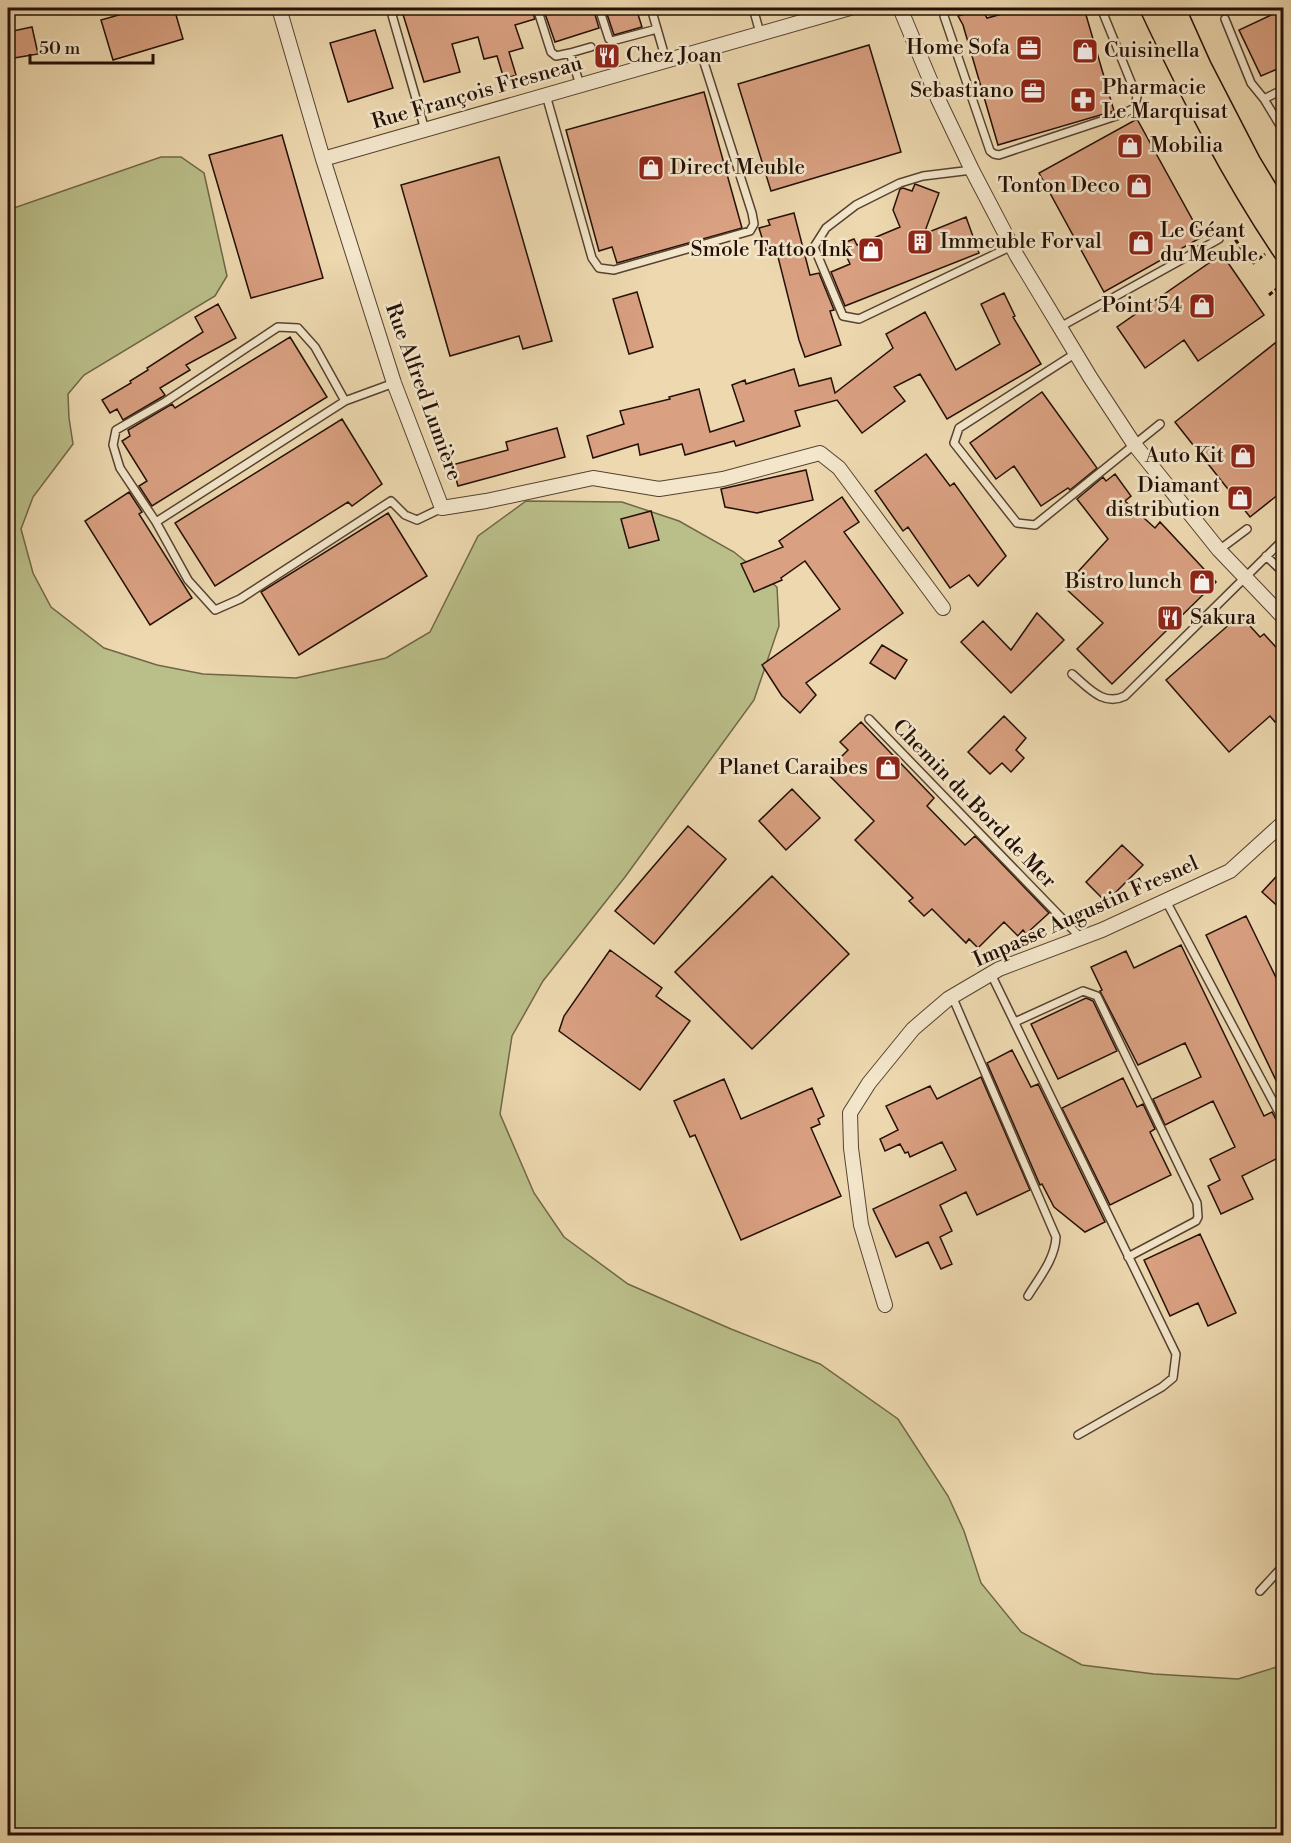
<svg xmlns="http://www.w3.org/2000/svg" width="1291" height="1843" viewBox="0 0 1291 1843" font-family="'Libre Bodoni',serif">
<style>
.green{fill:#babe89;stroke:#6f6748;stroke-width:1.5}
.building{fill:#d9a081;stroke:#241006;stroke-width:1.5}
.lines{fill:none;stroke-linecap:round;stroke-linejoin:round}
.lane-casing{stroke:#564230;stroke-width:10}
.street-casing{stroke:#564230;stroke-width:16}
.primary-casing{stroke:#241006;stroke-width:24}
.path{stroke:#241006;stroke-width:3;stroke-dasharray:4.5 3;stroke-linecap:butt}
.lane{stroke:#f3e6cb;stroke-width:7}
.street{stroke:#f3e6cb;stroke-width:14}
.primary{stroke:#edd8af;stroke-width:21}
.labels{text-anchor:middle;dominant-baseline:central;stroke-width:5;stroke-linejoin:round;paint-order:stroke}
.poi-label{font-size:21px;fill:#241006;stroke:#f3e6cb;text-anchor:end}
.street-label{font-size:21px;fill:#241006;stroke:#f3e6cb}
</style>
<rect width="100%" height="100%" fill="#edd8af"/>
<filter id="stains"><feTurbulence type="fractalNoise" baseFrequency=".00333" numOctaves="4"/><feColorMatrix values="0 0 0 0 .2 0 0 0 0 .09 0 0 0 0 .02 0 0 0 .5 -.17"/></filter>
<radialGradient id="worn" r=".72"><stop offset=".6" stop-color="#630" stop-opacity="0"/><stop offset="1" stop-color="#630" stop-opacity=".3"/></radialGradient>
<!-- green -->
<path class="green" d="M161,157H181L204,173L227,276L215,296L84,375L68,394L69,418L73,444L33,497L21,529L33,573L51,607L104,648L157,665L203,674L296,678L386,658L430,632L478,536L526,501L622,502L679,521L734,552L777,587L779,626L754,700L625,877L543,981L512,1036L500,1114L534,1193L564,1237L628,1284L731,1329L820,1364L898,1419L948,1496L964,1531L981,1583L1021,1632L1082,1665L1154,1674L1238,1679L1283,1665V1835H8V210Z"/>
<!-- building -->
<path class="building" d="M143,8H174L183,39L113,60L101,20Z
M401,8H531L535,19L515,25L523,48L509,52L516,75L504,79L497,56L484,59L478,37L452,44L460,72L424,82Z
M543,8H593L599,28L555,42Z
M605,8H636L642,27L614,35Z
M1024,8H1084L1114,111L998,145L963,25L958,16L982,9L987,18Z
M1284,9V66L1261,76L1239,30Z
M32,27L38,54L8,59V32Z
M375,30L393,88L348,102L330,43Z
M869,45L901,152L771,191L738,84Z
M704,92L742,228L617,263L612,247L599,251L566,130Z
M1137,119L1202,237L1104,292L1039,173Z
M282,135L323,278L251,298L209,155Z
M499,157L552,341L523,349L519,336L450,356L401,185Z
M915,184L939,193L924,234L966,217L979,253L845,306L831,272L850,264L841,244L854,239L857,245L900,227L893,210L900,189L903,188L912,191Z
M794,213L810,275L819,273L834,310L830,311L841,345L805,357L799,340L776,249L766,251L759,228L770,225L768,220Z
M1222,254L1264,315L1198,361L1184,340L1145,368L1117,327Z
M637,292L653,347L629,354L613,299Z
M1004,293L1015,316L1013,317L1041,364L947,419L920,374L894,387L905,401L862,433L837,400L795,411L800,426L736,446L734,441L685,455L682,444L640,455L638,444L593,458L587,436L624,424L620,411L670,399L669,397L699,389L710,432L744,421L732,385L745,380L746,384L794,369L799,386L831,378L835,393L893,348L886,334L925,312L956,370L1000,344L981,304Z
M218,304L236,338L186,365L190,370L160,388L165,395L162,397L123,420L117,409L110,413L102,400L131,383L130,381L148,370L147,368L203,332L195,317Z
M1284,336V490L1250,517L1175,422Z
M290,337L327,397L152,506L139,486L147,481L122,441L130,436L128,430L172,404L175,408Z
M1042,392L1097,468L1070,490L1068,488L1041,506L1014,466L996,479L970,443Z
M342,419L382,484L352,506L348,502L215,586L175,523Z
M557,428L565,457L458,486L452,465L508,450L506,442Z
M926,454L950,486L954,483L1006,556L978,586L969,575L950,588L908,527L903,531L875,491Z
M806,470L813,500L757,513L725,507L721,489Z
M1115,474L1131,496L1125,501L1155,528L1160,522L1216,582L1112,684L1077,649L1103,623L1064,587L1108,539L1077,499L1103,477L1106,481Z
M129,492L142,512L139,514L192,598L150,625L85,521Z
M842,497L859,522L844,532L903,613L806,683L816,695L800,713L782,696L762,665L840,609L805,561L781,578L782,580L754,592L741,564L783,547L779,541Z
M651,511L659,540L629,548L621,519Z
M388,513L427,576L299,655L261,592Z
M1037,613L1064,640L1011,693L961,642L983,621L1011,650Z
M1240,615L1260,637L1264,634L1284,656V715L1275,722L1270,716L1229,752L1166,680Z
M882,645L907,660L895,679L870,663Z
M1004,716L1026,738L1016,750L1024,758L1011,772L1002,763L990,774L968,752Z
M861,722L934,798L927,806L965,845L975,836L1049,913L1026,934L1023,930L1018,936L1004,922L978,948L969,939L966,943L932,909L924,916L909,901L913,898L855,840L874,821L826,772L848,750L840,742Z
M792,789L820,818L786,850L759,821Z
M688,826L726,859L654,944L615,911Z
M1122,845L1143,865L1106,902L1086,882Z
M1284,868V912L1262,892Z
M772,876L849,954L752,1049L675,972Z
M1246,916L1284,994V1097L1206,935Z
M1181,945L1264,1116L1272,1112L1279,1125L1284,1128V1155L1242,1176L1253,1199L1221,1214L1208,1186L1220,1180L1210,1159L1235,1147L1213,1101L1165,1125L1153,1099L1201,1077L1185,1043L1138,1065L1100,991L1102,990L1091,967L1126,951L1134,968Z
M610,950L662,988L656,996L690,1021L640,1090L559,1031L564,1016Z
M1086,998L1093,1001L1117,1051L1058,1079L1031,1024Z
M1012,1050L1031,1087L1038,1084L1105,1222L1085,1232L1054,1207L1042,1184L1040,1185L987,1063Z
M981,1077L1030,1190L977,1215L966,1192L940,1205L952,1231L940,1237L952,1264L941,1269L928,1242L896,1257L873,1209L956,1170L942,1142L910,1157L908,1152L905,1153L900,1144L885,1151L880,1139L898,1130L886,1106L930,1086L937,1099Z
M1123,1078L1137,1107L1143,1104L1155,1129L1150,1132L1171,1175L1110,1205L1062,1108Z
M724,1079L741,1119L812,1088L824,1116L818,1119L820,1124L811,1128L841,1196L741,1240L695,1135L690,1137L674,1101Z
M1200,1234L1236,1313L1208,1326L1198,1303L1170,1316L1144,1260Z"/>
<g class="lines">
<defs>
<path id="lane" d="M390,8L425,130
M537,8L551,52L556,56L570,53L580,85
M599,8L609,39L612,41L657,29
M651,8L666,60
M753,8L760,33
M946,8L944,16L990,151L994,154L999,155L1125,113L1134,108L1137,97L1101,8
M1225,19L1251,83L1264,99L1284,132
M570,53L591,47
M546,95L592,258L599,268L614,270L750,231L754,224L752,213L700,50
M1264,99L1284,89
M972,170L923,176L900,183L856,205L826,228L814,247L843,316L859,319L1012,246
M1060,327L1219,239
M1076,353L959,428L954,443L1017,523L1035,525L1160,424
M345,401L315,347L298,328L278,327L165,402L116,430L113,445L120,468L156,522L188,580L215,610L240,599L391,501L405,515L417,520L442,508
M156,522L345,401L394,383
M1219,550L1247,529
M1266,556L1284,573
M1072,674C1088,687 1103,707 1125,696L1284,539
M869,719L1081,938
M1166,901L1284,1122
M991,974L1176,1354L1173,1378L1162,1387L1078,1435
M952,996L1056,1237C1055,1259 1039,1278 1028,1296
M1015,1022L1083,991L1097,996L1197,1203L1198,1217L1196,1221L1128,1257
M1260,1591L1284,1565"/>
<path id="street" d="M279,8L323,159L394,383L442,508L486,501L593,478L659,489L723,479L820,453L839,468L943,608
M900,8L938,99L972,170L1017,256L1090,377L1134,444L1219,550L1284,618
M323,159L850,8
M885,1305L861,1225L851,1148L850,1113L869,1083L913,1029L948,999L999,969L1102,930L1230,871L1284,822"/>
<path id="primary" d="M1151,8C1190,91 1232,174 1284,251
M1174,8L1200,66L1250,163L1284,219"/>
</defs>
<!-- lane casing -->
<use href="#lane" class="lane-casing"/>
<!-- street casing -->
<use href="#street" class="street-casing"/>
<!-- primary casing -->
<use href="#primary" class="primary-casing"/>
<!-- path -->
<path class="path" d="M1229,236L1235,239L1252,264L1265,254
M1269,295L1284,283"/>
<!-- lane -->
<use href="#lane" class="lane"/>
<!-- street -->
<use href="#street" class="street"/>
<!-- primary -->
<use href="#primary" class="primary"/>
</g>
<!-- icons -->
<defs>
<symbol id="office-square" viewBox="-11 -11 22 22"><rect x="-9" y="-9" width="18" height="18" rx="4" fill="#8f2418" stroke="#f3e6cb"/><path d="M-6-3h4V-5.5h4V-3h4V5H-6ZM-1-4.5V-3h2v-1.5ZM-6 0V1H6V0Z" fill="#fff"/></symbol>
<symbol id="shop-square" viewBox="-11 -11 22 22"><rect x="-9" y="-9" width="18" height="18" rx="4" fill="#8f2418" stroke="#f3e6cb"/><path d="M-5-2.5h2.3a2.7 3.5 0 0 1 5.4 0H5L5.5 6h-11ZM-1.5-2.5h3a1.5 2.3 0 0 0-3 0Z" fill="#fff"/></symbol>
<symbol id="restaurant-square" viewBox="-11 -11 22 22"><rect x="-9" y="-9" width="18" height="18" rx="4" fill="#8f2418" stroke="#f3e6cb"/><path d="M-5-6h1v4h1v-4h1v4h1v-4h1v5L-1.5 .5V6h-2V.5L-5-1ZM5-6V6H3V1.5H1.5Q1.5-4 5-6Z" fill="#fff"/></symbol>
<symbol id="pharmacy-square" viewBox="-11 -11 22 22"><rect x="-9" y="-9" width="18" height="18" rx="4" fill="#8f2418" stroke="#f3e6cb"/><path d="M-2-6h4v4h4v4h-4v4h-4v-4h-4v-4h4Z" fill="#fff"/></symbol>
<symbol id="building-square" viewBox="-11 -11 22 22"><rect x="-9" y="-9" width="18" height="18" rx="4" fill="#8f2418" stroke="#f3e6cb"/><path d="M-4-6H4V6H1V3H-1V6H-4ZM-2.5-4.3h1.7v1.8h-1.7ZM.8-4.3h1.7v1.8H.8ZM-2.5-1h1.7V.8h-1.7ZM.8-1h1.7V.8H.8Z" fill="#fff"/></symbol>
</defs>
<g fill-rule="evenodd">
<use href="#office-square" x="1014" y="33" width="30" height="30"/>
<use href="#shop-square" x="1070" y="36" width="30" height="30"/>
<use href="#restaurant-square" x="592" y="41" width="30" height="30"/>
<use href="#office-square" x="1018" y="76" width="30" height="30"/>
<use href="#pharmacy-square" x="1068" y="85" width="30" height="30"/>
<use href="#shop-square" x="1115" y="131" width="30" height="30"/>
<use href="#shop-square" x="636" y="153" width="30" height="30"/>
<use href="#shop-square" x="1124" y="171" width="30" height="30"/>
<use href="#building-square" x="905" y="227" width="30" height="30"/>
<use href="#shop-square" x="1126" y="228" width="30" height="30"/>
<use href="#shop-square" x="856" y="235" width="30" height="30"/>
<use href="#shop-square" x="1187" y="291" width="30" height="30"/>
<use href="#shop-square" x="1228" y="441" width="30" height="30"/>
<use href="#shop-square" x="1225" y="483" width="30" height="30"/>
<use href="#shop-square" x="1187" y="567" width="30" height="30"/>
<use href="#restaurant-square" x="1155" y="603" width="30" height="30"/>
<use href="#shop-square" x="873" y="753" width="30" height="30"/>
</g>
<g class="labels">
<!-- poi labels -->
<g class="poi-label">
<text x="1010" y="48">Home Sofa</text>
<text x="1104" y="51" text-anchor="start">Cuisinella</text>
<text x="626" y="56" text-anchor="start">Chez Joan</text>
<text x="1102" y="88" text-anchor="start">Pharmacie<tspan x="1102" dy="24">Le Marquisat</tspan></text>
<text x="1014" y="91">Sebastiano</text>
<text x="1150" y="146" text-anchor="start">Mobilia</text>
<text x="670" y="168" text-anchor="start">Direct Meuble</text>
<text x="1120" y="186">Tonton Deco</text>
<text x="1160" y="231" text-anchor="start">Le Géant<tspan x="1160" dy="24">du Meuble</tspan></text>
<text x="940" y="242" text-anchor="start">Immeuble Forval</text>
<text x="852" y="250">Smole Tattoo Ink</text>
<text x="1182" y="306">Point 54</text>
<text x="1224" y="456">Auto Kit</text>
<text x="1220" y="486">Diamant<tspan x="1220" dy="24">distribution</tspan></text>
<text x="1182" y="582">Bistro lunch</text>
<text x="1190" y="618" text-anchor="start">Sakura</text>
<text x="868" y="768">Planet Caraibes</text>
</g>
<!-- street labels -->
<g class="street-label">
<text transform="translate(477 93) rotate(-16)">Rue François Fresneau</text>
<text transform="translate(423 392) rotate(70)">Rue Alfred Lumière</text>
<text transform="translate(974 804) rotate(46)">Chemin du Bord de Mer</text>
<text transform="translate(1086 912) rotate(-24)">Impasse Augustin Fresnel</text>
</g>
</g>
<!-- margin -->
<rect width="1291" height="1843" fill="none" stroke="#edd8af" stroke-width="30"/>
<rect x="9" y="9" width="1273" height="1825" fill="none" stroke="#241006" stroke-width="3"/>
<rect x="15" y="15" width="1261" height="1813" fill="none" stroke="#241006" stroke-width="1.5"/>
<!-- scale -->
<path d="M30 54v9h123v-9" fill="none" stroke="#241006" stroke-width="3"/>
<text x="39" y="54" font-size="18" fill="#241006" stroke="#f3e6cb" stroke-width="4.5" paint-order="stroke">50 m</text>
<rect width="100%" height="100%" filter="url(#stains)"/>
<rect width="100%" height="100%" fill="url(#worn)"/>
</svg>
